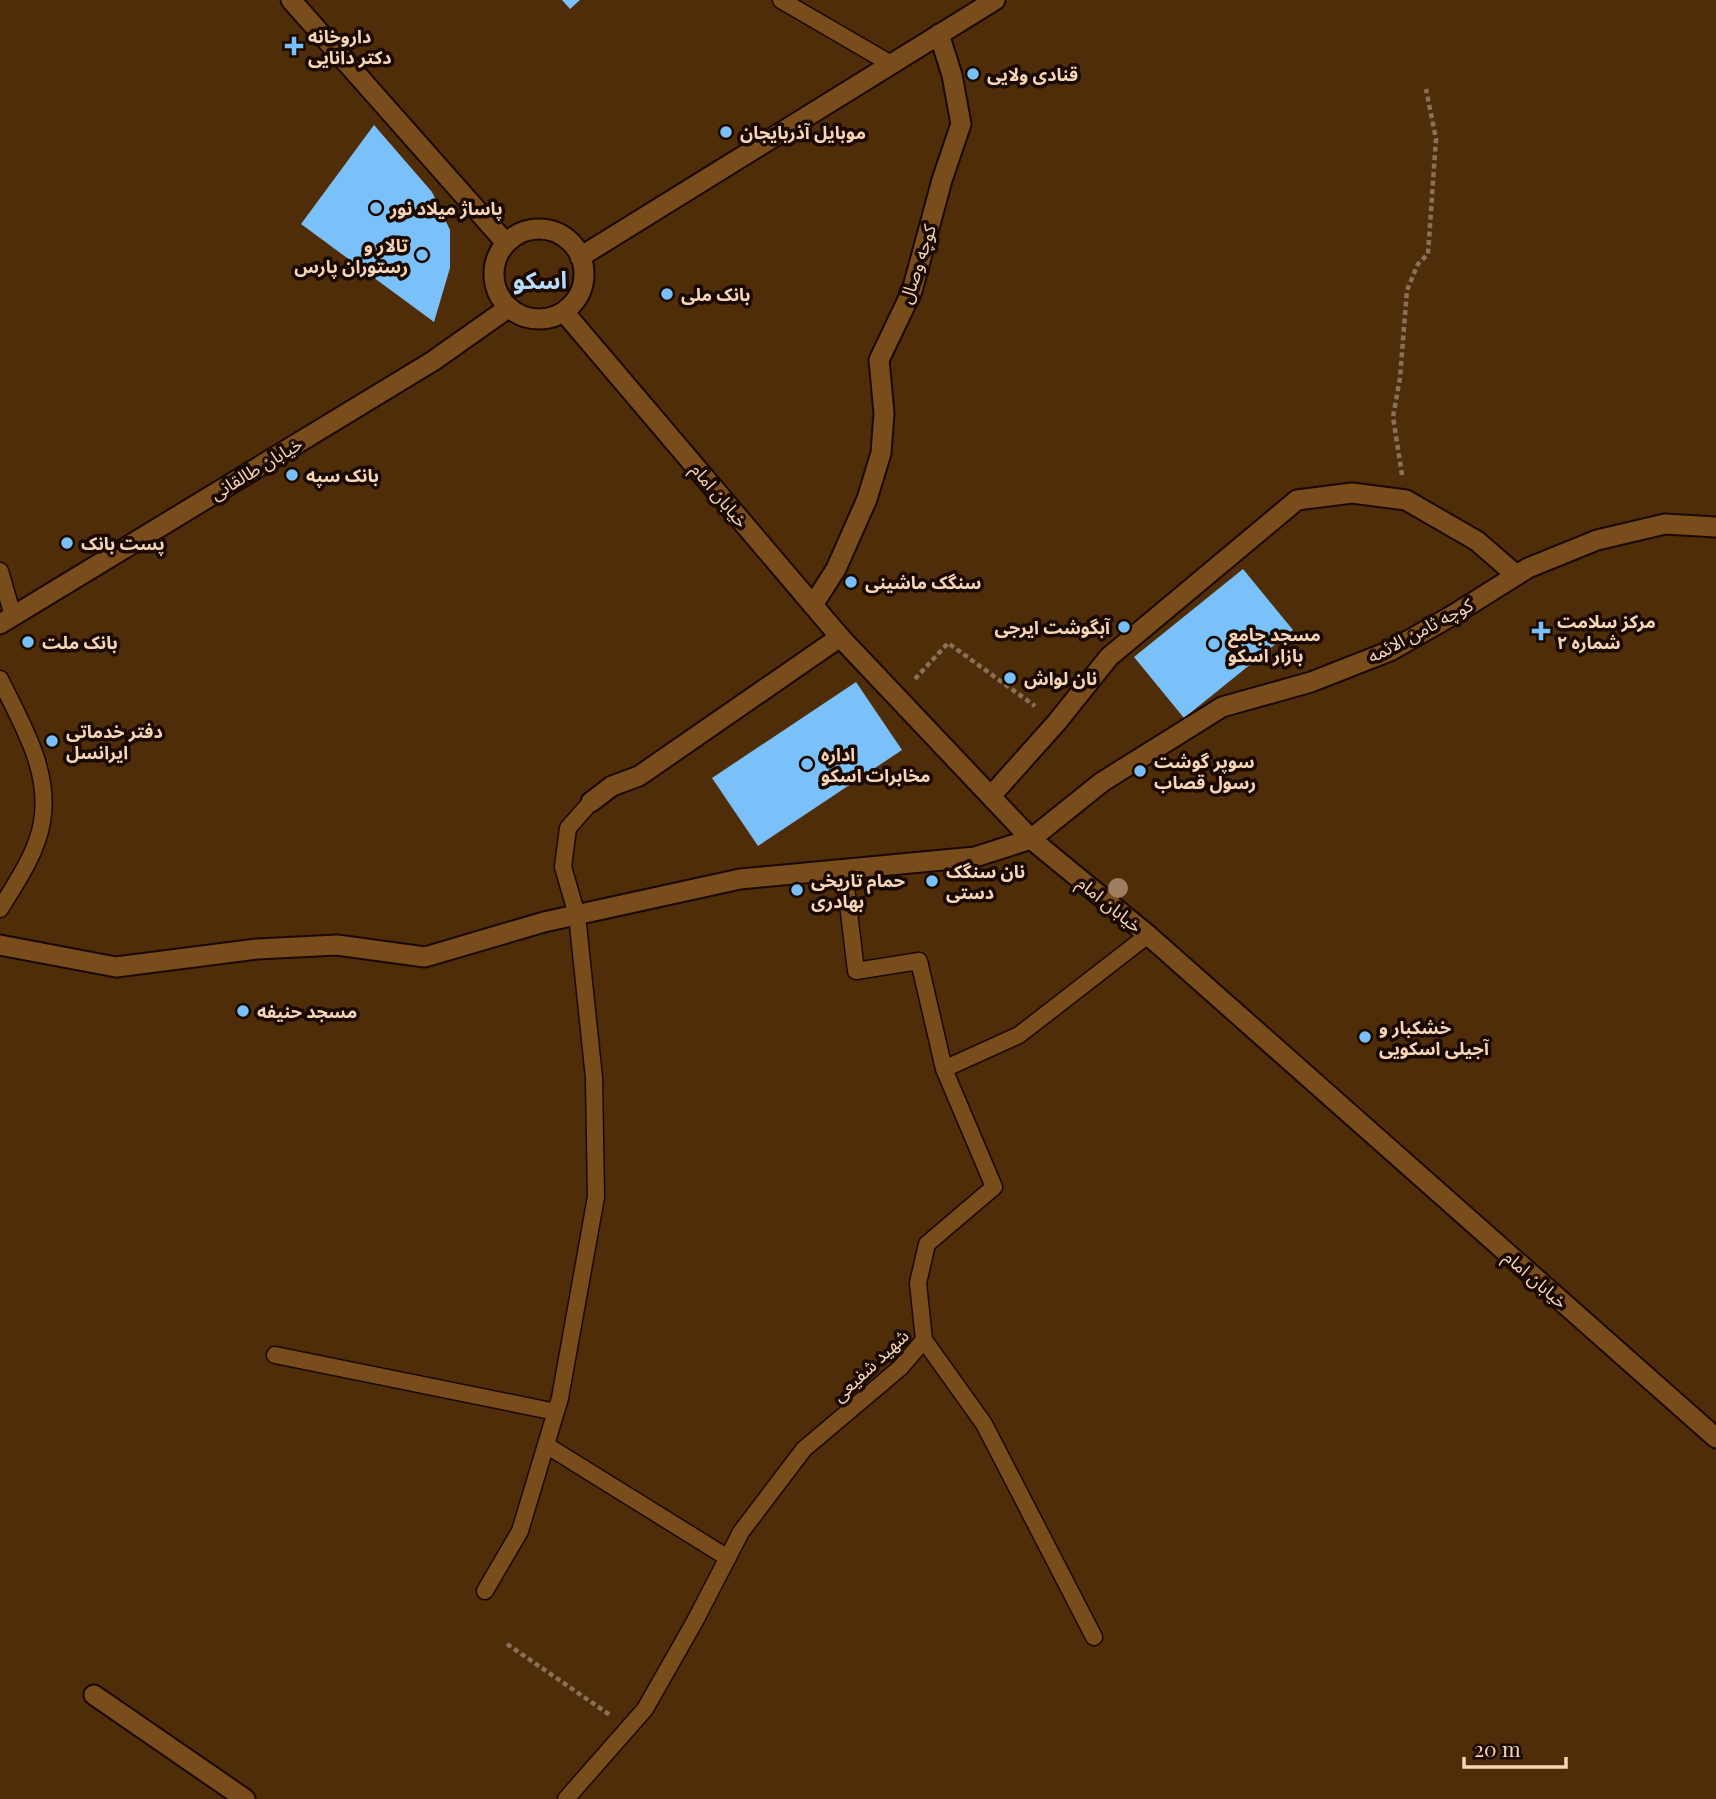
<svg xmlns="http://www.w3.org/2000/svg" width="1716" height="1799" viewBox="0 0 1716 1799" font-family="'Playfair Display','Noto Sans Arabic',serif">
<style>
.green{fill:#4e2d08}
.building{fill:#7ac0f9}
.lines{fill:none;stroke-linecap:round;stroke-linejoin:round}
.service-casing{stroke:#1a0900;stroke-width:19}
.minor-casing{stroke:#1a0900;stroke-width:23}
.tertiary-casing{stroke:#1a0900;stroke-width:23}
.secondary-casing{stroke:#1a0900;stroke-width:23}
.path{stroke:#897058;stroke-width:4.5;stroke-dasharray:5 3.5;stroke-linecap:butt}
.service{stroke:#784c1b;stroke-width:16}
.minor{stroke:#784c1b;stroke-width:19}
.tertiary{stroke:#784c1b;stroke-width:19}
.secondary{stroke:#784c1b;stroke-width:19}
.tree{fill:#9d7e61}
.poi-dot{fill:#79bff8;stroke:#1a0900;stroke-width:2.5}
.labels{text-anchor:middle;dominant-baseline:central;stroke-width:7;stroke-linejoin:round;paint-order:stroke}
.poi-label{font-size:18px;font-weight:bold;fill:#f7d6b8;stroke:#1a0900;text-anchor:start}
.street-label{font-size:18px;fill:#f7d6b8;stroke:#1a0900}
.district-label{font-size:24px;font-weight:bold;fill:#b7dcfd;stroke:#1a0900}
</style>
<rect width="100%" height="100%" fill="#33200c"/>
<!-- green -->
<path class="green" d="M0,0H1716V1799H0Z"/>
<!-- building -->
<path class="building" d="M562,0H580L570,9Z
M374,125L432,192L450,230V268L434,322L301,224Z
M1243,569L1293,630L1184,718L1134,657Z
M856,682L902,750L758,846L712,778Z"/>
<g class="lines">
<defs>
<path id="service" d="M781,0L891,64
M0,571L13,616
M0,679C21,723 51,770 42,822C37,853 16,883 0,909
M844,870L856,971L919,961L944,1069
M924,1340L984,1424L1094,1637
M275,1355L556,1412
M546,1445L728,1558
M485,1591L520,1531L560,1398L596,1197L594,1078L577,915L563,867L568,828L591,802
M566,1799L645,1709L695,1621L741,1532L804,1449L900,1368L924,1340L918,1283L927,1244L994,1187L944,1069L1019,1035L1148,935"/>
<path id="minor" d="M813,605L836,569L867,499L881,453L884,413L879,360L912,291L942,180L961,124L952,75L939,34
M991,796L1057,722L1109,657L1297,500L1352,493L1406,500L1477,541L1516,575
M591,802L612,786L639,776L840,637
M0,945L116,967L257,949L337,945L425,957L544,922L740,879L975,857L1031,839L1102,782L1222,707L1311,682L1390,651L1453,615L1528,568L1597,540L1665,524L1716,527
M94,1695L245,1799"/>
<path id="tertiary" d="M564,312L840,637L1031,839L1148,935L1716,1438
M0,624L433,361L508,308"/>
<path id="secondary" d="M291,0L506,243
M494 274a45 45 0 1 1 90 0a45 45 0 1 1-90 0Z
M580,257L995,0"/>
</defs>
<!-- service casing -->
<use href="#service" class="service-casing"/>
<!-- minor casing -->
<use href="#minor" class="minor-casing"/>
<!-- tertiary casing -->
<use href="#tertiary" class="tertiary-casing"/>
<!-- secondary casing -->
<use href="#secondary" class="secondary-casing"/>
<!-- path -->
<path class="path" d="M1402,475L1393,417L1400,378L1407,290L1418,264L1428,254L1436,139L1426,89
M915,679L948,643L1035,706
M507,1644L610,1715"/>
<!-- service -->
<use href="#service" class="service"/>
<!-- minor -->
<use href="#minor" class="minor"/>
<!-- tertiary -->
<use href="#tertiary" class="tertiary"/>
<!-- secondary -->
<use href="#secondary" class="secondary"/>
</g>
<!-- trees -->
<circle class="tree" cx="1118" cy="888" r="10"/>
<!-- markers -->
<g class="poi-dot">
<path d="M290.5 35.5h7v7h7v7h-7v7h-7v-7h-7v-7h7z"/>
<circle cx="973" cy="74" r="7"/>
<circle cx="726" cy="132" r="7"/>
<circle cx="376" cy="208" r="7"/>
<circle cx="422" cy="255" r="7"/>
<circle cx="667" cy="294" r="7"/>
<circle cx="292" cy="475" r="7"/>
<circle cx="67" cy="543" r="7"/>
<circle cx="851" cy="582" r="7"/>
<circle cx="1124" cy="627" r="7"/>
<path d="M1537.5 620.5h7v7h7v7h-7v7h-7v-7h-7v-7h7z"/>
<circle cx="28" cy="642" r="7"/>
<circle cx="1214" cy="644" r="7"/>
<circle cx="1010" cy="678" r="7"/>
<circle cx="52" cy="741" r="7"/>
<circle cx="807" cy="764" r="7"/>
<circle cx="1140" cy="771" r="7"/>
<circle cx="932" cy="881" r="7"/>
<circle cx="797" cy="890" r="7"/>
<circle cx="243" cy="1011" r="7"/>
<circle cx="1365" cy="1037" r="7"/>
</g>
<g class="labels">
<!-- poi labels -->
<g class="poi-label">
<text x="308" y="36">داروخانه<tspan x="308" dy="21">دکتر دانایی</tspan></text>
<text x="987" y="74">قنادی ولایی</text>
<text x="740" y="132">موبایل آذربایجان</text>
<text x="390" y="208">پاساژ میلاد نور</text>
<text x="408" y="245" text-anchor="end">تالار و<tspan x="408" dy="21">رستوران پارس</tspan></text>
<text x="681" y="294">بانک ملی</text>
<text x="306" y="475">بانک سپه</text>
<text x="81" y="543">پست بانک</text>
<text x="865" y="582">سنگک ماشینی</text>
<text x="1557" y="621">مرکز سلامت<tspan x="1557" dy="21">شماره ۲</tspan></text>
<text x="1110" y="627" text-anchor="end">آبگوشت ایرجی</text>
<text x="1228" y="634">مسجد جامع<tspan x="1228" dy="21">بازار اسکو</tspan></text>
<text x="42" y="642">بانک ملت</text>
<text x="1024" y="678">نان لواش</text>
<text x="66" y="731">دفتر خدماتی<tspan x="66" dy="21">ایرانسل</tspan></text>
<text x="821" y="754">اداره<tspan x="821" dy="21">مخابرات اسکو</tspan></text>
<text x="1154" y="761">سوپر گوشت<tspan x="1154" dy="21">رسول قصاب</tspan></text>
<text x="946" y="871">نان سنگک<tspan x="946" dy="21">دستی</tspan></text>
<text x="811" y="880">حمام تاریخی<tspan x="811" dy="21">بهادری</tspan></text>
<text x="257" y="1011">مسجد حنیفه</text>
<text x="1379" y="1027">خشکبار و<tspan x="1379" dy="21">آجیلی اسکویی</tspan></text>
</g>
<!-- street labels -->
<g class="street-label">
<text transform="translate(917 264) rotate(-72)">کوچه وصال</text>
<text transform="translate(256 468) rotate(-31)">خیابان طالقانی</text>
<text transform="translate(720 495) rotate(50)">خیابان امام</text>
<text transform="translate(1420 630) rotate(-28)">کوچه ثامن الائمه</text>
<text transform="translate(1110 904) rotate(39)">خیابان امام</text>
<text transform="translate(1536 1279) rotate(41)">خیابان امام</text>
<text transform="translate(870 1365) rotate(-43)">شهید شفیعی</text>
</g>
<!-- district labels -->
<g class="district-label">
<text x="540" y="279">اسکو</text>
</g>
</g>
<!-- scale -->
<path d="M1464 1757v10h102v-10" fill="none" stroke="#f7d6b8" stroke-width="3.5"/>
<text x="1474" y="1757" font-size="21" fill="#f7d6b8" stroke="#1a0900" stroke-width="5" paint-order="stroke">20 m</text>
</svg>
